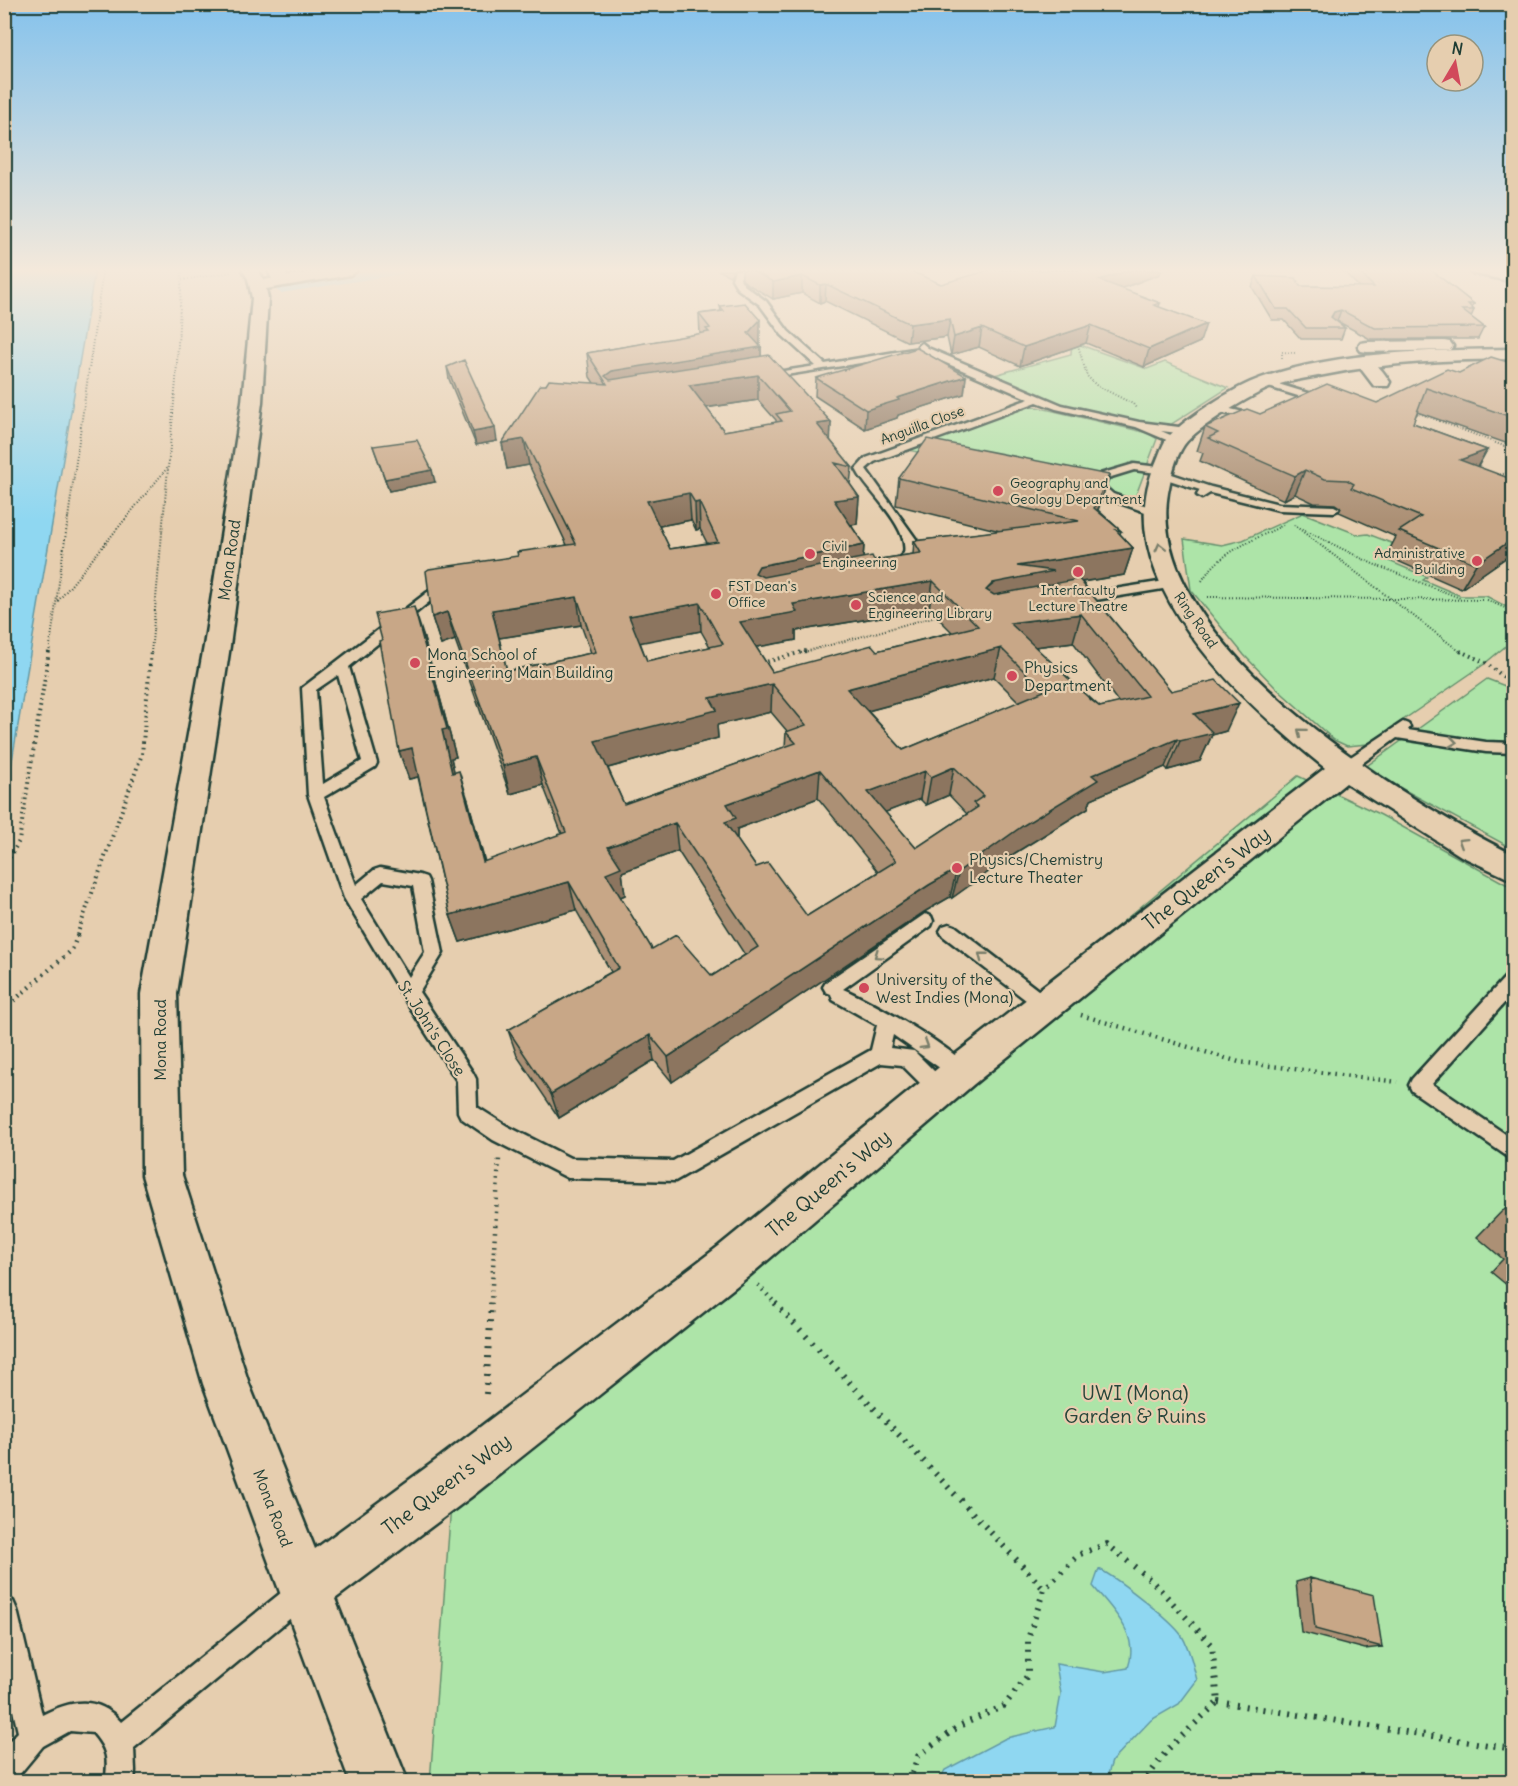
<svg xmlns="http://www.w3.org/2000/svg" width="1518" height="1786" viewBox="0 0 1518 1786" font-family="Delius,sans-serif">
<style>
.green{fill:#ade4a8;stroke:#66906e;stroke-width:1.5}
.water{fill:#8fd7f1;stroke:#6299a5;stroke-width:1.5}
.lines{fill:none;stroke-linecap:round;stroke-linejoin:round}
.canal{fill:#8fd7f1;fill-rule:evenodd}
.lane-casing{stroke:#1f3d34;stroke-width:5}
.street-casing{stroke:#1f3d34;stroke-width:5}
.secondary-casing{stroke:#1f3d34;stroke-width:5}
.path-far3{stroke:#1f3d34;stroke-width:2;stroke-dasharray:1 2;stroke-linecap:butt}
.path-far2{stroke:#1f3d34;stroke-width:4;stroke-dasharray:1.5 4;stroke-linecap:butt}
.path-far1{stroke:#1f3d34;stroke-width:4.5;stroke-dasharray:1.5 5;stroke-linecap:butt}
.path{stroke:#1f3d34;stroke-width:6;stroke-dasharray:2 7;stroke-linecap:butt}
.lane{fill:#e6ceaf;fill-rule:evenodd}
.street{fill:#e6ceaf;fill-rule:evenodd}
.secondary{fill:#e6ceaf;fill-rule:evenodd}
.wall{fill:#ac9074;stroke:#1f3d34;stroke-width:1.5;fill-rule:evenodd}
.shaded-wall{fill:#8c755e;stroke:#1f3d34;stroke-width:1.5}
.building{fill:#c8a787;stroke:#1f3d34;stroke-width:1.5;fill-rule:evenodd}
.oneway{stroke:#797e6b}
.poi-dot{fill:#d1495b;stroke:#e6ceaf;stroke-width:2}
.labels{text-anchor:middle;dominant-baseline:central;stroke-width:4.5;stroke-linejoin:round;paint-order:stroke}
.far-street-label{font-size:14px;fill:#1f3d34;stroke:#e6ceaf}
.far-poi-label{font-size:14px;fill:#1f3d34;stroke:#e6ceaf;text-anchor:start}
.street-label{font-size:16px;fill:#1f3d34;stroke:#e6ceaf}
.poi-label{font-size:16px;fill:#1f3d34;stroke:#e6ceaf;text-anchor:start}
.near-street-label{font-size:20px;fill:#1f3d34;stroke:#e6ceaf}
.near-park-label{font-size:20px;fill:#26453a;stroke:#e6ceaf}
</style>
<rect width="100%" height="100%" fill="#e6ceaf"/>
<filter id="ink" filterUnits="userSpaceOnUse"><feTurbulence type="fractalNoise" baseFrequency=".0167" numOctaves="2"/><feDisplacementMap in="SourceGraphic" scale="12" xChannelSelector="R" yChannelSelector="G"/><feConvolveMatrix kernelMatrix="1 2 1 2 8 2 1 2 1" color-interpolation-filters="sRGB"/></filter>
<g filter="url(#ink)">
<!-- green -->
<path class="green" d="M1072,342L1147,369L1165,362L1228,388L1167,427L1058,405L991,376L1071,354Z
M1032,406L1148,433L1157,439L1133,503L1068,485L904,449Z
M1303,513L1359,535L1368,534L1394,544L1384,559L1427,577L1423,580L1461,596H1486L1513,610V640L1483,665L1368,744L1347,746L1334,740L1275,687L1244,655L1191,590L1184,539L1222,545L1243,540Z
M1487,679L1513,689V849L1364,768Z
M1298,776L1381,815L1513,888V1781L430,1782L453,1479Z"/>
<!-- water -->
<path class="water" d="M5,270H95L5,802L4,270Z
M1099,1569C1117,1578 1171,1620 1182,1636C1190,1649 1193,1666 1197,1680L1179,1704L1151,1720L1112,1761L1106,1781H939L945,1770L1006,1738L1055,1727L1061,1694L1056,1664L1104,1672L1128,1668C1140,1634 1113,1611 1093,1586Z"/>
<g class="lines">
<!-- canal -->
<path class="canal" d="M381,270H408L401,274L281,293L274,289L281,285Z"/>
<defs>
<path id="lane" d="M735,270H743L740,279L744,285L766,301L788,331L825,364L919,348L918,346L922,343L928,348L1062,405L1139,422L1187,428L1192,431L1187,434L1161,431L1180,439L1181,441L1176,444L1136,427L1056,409L1037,402L874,462L866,469L916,539C918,554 907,574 890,572V566L904,553C909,529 873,496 860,476L856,469L866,458L1029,399L923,353L761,379L759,377L764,374L816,366L782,335L760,305L738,289L732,279Z
M1265,380L1324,398L1326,400L1321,403L1262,385L1260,383Z
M1218,406L1260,416L1262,418L1257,421L1215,411L1213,409Z
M1134,464L1167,468L1166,472L1211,487L1279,504L1334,506L1340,509L1334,512L1279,510L1210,493L1202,498L1197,495L1200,490L1157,476V473L1134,470L1108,478L1104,486L1113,494L1158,510V514L1154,515L1105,498L1093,487L1100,474Z
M446,578L452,582L450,585L349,667L377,763L375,767L324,797L356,885L374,870L380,868L420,875L426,877L428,881L443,953L419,992L473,1073L476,1079L477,1107L507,1126L570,1158L673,1161L871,1050L877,1025L833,1000L831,994L826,992L823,987L826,982L925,914L931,916L933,921L931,926L843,989C867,999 961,1051 971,1072L968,1078L961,1080L954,1078L893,1035L890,1048L914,1051L947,1084L950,1090L947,1096L940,1099L933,1096L902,1065L881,1063L675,1181L568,1178L493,1140L461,1118L458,1112L457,1081L403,997L344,898L308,795L302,688ZM338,675L362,761L323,784L316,690ZM383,881L413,886L425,952L409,977L361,899Z
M1171,580L1175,581V587L1071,604L1065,600L1071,596Z
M1403,722L1408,724L1410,727L1408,730L1486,742L1514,743V753L1486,752L1397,738L1350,772H1340L1338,768L1340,764Z
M949,924L955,926L1051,1000L1054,1005L1051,1010L1045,1013L1039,1010L943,936L940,931L943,926Z
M1514,972V992L1432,1084L1514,1140V1161L1412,1091L1409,1085L1412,1079L1508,974Z
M301,1580L310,1584L314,1593L310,1602L134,1748L135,1771L134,1782H105C109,1760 107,1749 93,1733L70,1731L43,1746L14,1781L4,1782V1746L18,1732L4,1672V1597L13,1601L17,1610L42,1715C71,1700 98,1695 121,1722L292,1584Z"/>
<path id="street" d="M268,270H282L292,282L290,285H278L272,279Z
M1469,270H1499L1514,272V282L1471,273Z
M1444,341L1450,342L1453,346L1450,350L1367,352L1361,351L1358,347L1361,343L1367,342Z
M1367,360C1377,362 1384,373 1390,382L1388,386H1374L1358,365L1361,361Z"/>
<path id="secondary" d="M243,270H258L264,280L325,270H358L350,275L266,289L268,298L262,402L230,646L177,994L182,1175L249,1384L315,1549L435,1461L719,1246L948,1060L1325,768C1244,703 1102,578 1157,460C1160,453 1163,442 1169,436C1189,416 1235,387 1261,378C1340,351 1431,350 1514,349V359C1449,360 1387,362 1324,375C1307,378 1290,380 1274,386C1253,394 1197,427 1184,445C1175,458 1171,477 1168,493C1143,640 1401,799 1514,855V881L1461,856L1346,783L974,1084L749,1276L471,1497L335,1599L408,1782H350L203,1384L142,1175L141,994L204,646L242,402L252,298L248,279Z
M1507,270H1514V284L1506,279Z"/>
</defs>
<!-- lane casing -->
<use href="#lane" class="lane-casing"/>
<!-- street casing -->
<use href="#street" class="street-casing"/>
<!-- secondary casing -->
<use href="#secondary" class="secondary-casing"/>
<!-- path-far3 -->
<path class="path-far3" d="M182,280L232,272
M1077,342L1087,376L1096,385L1133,404L1136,408
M1282,358V352L1295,353
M1414,415L1419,413L1514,450
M1497,475L1514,472
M1294,525L1462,653
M1302,529L1373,564L1460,598
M1202,581C1220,551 1253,541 1283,525
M1208,597L1487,600L1514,612
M58,601L168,467
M49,653L103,270
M151,653L176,381L182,270
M801,653L940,615"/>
<!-- path-far2 -->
<path class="path-far2" d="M1460,651L1486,663L1514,685
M762,663L806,651
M4,867L19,841L49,651
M77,935L142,754L151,651"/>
<!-- path-far1 -->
<path class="path-far1" d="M4,1009L72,950L78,934
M1081,1015L1239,1062L1398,1082
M758,1285L776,1304
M491,1304L499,1158"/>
<!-- path -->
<path class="path" d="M775,1303L1044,1589
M486,1394L491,1303
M1218,1702L1514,1749
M909,1782L918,1756L959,1726L1004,1706L1028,1675V1639L1044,1589L1080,1554L1107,1544L1153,1582L1212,1645L1218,1702L1168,1749L1144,1782"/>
<!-- lane -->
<use href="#lane" class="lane"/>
<!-- street -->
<use href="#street" class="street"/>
<!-- secondary -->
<use href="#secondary" class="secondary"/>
</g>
<!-- wall -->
<path class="wall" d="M718,270H733L730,276Z
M742,270H908L941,284L1160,274L1121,289L1160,303L1159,307L1200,342L1144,367L1086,343L1020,366L979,347L951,355L947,337L908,342L825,301L820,303L802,293L773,299L746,283L742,279Z
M1342,270H1431L1474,304L1472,308L1474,310L1471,317L1484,327L1478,339H1370L1337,321L1345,328L1341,339H1301L1284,320H1272L1252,287L1256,276L1300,286L1359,287Z
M720,306L760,344L759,345L761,347V357L831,422L830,440L852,467L850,484L859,497L857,524L851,525L864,545L863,558L874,560L913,554L914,541L1000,531L896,505L899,478L1109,475L1101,502L1098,510L1121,531L1120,534L1133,548L1124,575L1082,582L1171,691L1226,731L1212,735L1200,761L1168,770L1165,767L1091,799L1088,808L1015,853L952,898L950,897L924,912L672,1082L654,1060L559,1118L517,1056L508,1030L611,972L576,910L460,942L450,915L418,777L409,779L399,751L423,635L456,757L451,758L454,772L468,800L485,862L562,834L543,785L510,794L455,640L441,645L432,617L518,556L567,545L529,465L507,469L502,443L546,385L594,383L590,377L587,353L700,334L699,314L721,311ZM758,400L776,420V423L724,431L706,408ZM691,520L696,530L700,529L707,543L670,549L659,526ZM929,609L952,632L877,651L772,672L756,647L796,640V631ZM581,625L591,653L507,671L499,638ZM701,631L710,647L647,661L640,642ZM1073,642L1119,703L1100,707L1035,647ZM994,677L1019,702L903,750L868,711ZM771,712L787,731L786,732L785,747L624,804L608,768L718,738L717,725ZM949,795L967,814L916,848L885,812L920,799L926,805ZM818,798L878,872L807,916L756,867L737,840V829ZM678,851L745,955L712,976L652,949L620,897L625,895L622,872Z
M1514,364V446L1417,412L1413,423L1487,450L1478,467L1514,552L1461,589L1386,556L1396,537L1339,512L1341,508L1335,504L1314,503L1295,494L1284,500L1200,461L1203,453L1197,451L1205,427L1260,414L1377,403L1459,373Z
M447,367L497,441L476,445L449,379Z
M966,376L964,394L898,415L897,418L865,429L815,396L816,378Z
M373,446L435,482L389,491Z
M1514,662V673L1507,670Z
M1514,1201V1291L1491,1272L1503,1259L1477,1237L1507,1206Z
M1310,1578L1382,1647L1365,1649L1301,1632L1296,1582Z"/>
<!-- shaded-wall -->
<path class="shaded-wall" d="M1130,270H1162L1160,274L1095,298L1099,280Z
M802,276V293L773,299V282Z
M826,284L825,301L820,303V285Z
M1341,310L1337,321L1329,323L1334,312Z
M950,319L947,337L908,342L910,324Z
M760,320V344L757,348L761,347V372L607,384L605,376L612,371L748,333Z
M1206,324L1200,342L1144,367L1149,349Z
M1091,325L1086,343L1020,366L1024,347Z
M982,328L979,347L951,355L954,337Z
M758,375V400L690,410L689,385Z
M966,376L964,394L898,415L897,418L865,429L866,410L897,398Z
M831,422L830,448L817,424Z
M495,428L497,441L476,445L473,432Z
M524,439L529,465L507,469L502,443Z
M1487,450L1473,474L1460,460Z
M432,470L435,482L389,491L385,479Z
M1305,470L1295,494L1284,500L1295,476Z
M1109,475L1101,502L1087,535L1094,508Z
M689,493L691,520L649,528L647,501Z
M859,497L857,524L833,527L834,500Z
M699,502L700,529L696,530L695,503Z
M1514,538V552L1461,589L1476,564Z
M864,545L862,572L759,594L755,573L759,566Z
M1133,548L1124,575L1050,587L988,611L986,590L1017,566Z
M933,581L929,609L796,631V640L741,650L740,622L793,604Z
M577,597L581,625L499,638L492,610Z
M700,603L701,631L633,644L629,616Z
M414,607L423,635L456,757L451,758L461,801L452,773Z
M447,612L455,640L441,645L432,617Z
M1081,614L1073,642L1004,651L1010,623Z
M1001,648L994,677L845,717L847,689Z
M772,684L771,712L717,725L718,738L600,770L595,741L710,698Z
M1239,703L1226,731L1212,735L1200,761L1168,770L1180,741L1194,714Z
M1177,739L1165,767L1091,799L1088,808L1015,853L952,898L959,871L1092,775Z
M412,748L422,776L409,779L399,751Z
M536,757L543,785L510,794L503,766Z
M954,767L949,795L926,805L931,777Z
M820,770L818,798L737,829V846L725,822L727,804Z
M459,771L468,800L492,890L483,862Z
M925,771L920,799L865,820L868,792Z
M675,823L678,851L622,872L625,895L611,901L606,873L608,847Z
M957,869L950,897L924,912L672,1082L668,1057L929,885Z
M569,882L576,910L460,942L450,915Z
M650,1035L654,1060L559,1118L551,1094Z"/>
<!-- building -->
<path class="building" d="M751,270H908L941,284L990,270H1130L1099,280L1160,303L1154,305L1206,324L1149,349L1091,325L1024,347L982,328L954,337L950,319L910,324L826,284L820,285L802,276L773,282Z
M1357,270H1431L1474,304H1468L1474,310H1462L1484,327L1375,328L1341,310L1334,312L1331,317L1345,328H1306L1288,309H1276L1256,276L1296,278L1300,286L1374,287Z
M745,303L760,320L748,333L761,347L612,371L605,376L610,380L769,355L831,422L817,424L852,467L835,463L859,497L834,500L864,545L759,566L755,573L763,577L872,556L874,560L921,553L914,541L1079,521L899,478L927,439L1109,475L1094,508L1121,531L1116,530L1133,548L1017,566L1054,571L993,583L986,590L994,595L1079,579L1171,691L1216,680L1239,703L1194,714L1213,733L1180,741L1177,739L1092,775L1098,780L1024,825L959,871L957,869L929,885L668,1057L650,1035L551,1094L508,1030L619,968L569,882L450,915L412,748L399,751L379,641L382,640L375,614L414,607L447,729L442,730L452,773L459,771L483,862L566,832L536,757L503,766L447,612L432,617L426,571L429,569L518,556L517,552L576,544L524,439L502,443L540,385H546L549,380L607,384L587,353L709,332L706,329L710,328L699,314L724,311L720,306ZM758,375L790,411L776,414L782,421L724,431L689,385ZM689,493L695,503L699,502L718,542L670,549L647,501ZM933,581L978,626L877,651L872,645L772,672L740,622L797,612L793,604ZM577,597L596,652L507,671L492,610ZM700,603L723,644L647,661L629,616ZM1081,614L1147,696L1100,707L1091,700L1010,623ZM1001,648L1044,691L903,750L847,689ZM772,684L806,725L786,732L796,743L624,804L595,741L717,710L710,698ZM954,767L984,796L973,803L978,807L916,848L868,792L925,771L931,777ZM820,770L896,861L807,916L768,863L756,867L725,822L736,818L727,804ZM675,823L758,947L712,976L676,935L652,949L606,873L621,867L608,847Z
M917,348L966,376L897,398L899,400L866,410L816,378Z
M1491,357L1514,364V418L1426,388L1413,423L1487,450L1460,460L1514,480V538L1476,564L1399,531L1421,517L1351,488L1354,484L1347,480L1325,479L1305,470L1295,476L1208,438L1218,433L1205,427L1247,409L1260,414L1327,384L1377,403L1447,369L1459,373Z
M464,360L495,428L473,432L447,367Z
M417,440L432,470L385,479L373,446Z
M1514,1210V1222L1507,1217Z
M1310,1578L1374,1595L1382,1647L1315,1629Z"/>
<!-- one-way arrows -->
<defs><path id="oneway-chevron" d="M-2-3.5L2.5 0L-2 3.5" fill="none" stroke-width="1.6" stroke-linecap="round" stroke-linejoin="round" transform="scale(1.5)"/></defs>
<g class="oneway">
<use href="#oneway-chevron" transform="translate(1160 547) rotate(-104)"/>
<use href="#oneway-chevron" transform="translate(1301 732) rotate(-140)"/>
<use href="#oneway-chevron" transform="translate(1453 742) rotate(9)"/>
<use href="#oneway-chevron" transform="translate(1462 842) rotate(-148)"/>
<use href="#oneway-chevron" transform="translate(878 955) rotate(145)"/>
<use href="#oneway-chevron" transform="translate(982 956) rotate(-142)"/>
<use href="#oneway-chevron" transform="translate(925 1045) rotate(32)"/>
</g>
</g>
<!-- sky -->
<linearGradient id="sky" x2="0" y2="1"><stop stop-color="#84c2ec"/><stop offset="0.52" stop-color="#f4e9db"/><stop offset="1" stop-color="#f4e9db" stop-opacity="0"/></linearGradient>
<rect width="1518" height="520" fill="url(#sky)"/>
<!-- markers -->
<g class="poi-dot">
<circle cx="998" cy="491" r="6"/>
<circle cx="810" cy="554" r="6"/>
<circle cx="1477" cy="561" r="6"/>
<circle cx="1078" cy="572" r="6"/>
<circle cx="716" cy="594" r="6"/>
<circle cx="856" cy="605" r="6"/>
<circle cx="415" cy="663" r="6"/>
<circle cx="1012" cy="676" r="6"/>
<circle cx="957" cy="868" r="6"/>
<circle cx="864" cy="988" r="6"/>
</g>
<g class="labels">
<!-- far-street labels -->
<g class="far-street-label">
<text transform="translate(922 425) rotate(-20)">Anguilla Close</text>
<text transform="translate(1196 620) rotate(55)">Ring Road</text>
</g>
<!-- far-poi labels -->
<g class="far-poi-label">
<text x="1010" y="483">Geography and<tspan x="1010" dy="16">Geology Department</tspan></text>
<text x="822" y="546">Civil<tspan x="822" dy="16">Engineering</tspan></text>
<text x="1465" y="553" text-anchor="end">Administrative<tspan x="1465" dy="16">Building</tspan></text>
<text x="728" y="586">FST Dean's<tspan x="728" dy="16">Office</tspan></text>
<text x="1078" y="590" text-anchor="middle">Interfaculty<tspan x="1078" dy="16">Lecture Theatre</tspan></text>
<text x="868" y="597">Science and<tspan x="868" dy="16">Engineering Library</tspan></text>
</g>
<!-- street labels -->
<g class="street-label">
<text transform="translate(229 560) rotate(-82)">Mona Road</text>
<text transform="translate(432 1028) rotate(57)">St. John's Close</text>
<text transform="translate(160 1040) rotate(-90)">Mona Road</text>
<text transform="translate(273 1508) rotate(69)">Mona Road</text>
</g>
<!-- poi labels -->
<g class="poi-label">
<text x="427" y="654">Mona School of<tspan x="427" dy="18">Engineering Main Building</tspan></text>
<text x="1024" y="667">Physics<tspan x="1024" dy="18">Department</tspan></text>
<text x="969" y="859">Physics/Chemistry<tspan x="969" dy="18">Lecture Theater</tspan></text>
<text x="876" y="979">University of the<tspan x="876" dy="18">West Indies (Mona)</tspan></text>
</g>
<!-- near-street labels -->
<g class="near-street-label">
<text transform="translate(1206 878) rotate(-38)">The Queen's Way</text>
<text transform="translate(828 1183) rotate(-40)">The Queen's Way</text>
<text transform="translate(446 1484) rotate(-37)">The Queen's Way</text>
</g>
<!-- near-park labels -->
<g class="near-park-label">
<text x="1135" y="1392">UWI (Mona)<tspan x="1135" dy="23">Garden &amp; Ruins</tspan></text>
</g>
</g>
<!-- margin -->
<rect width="1518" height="1786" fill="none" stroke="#e6ceaf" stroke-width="24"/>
<rect x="12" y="12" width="1494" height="1762" fill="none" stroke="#1f3d34" stroke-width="2" filter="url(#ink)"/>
<!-- north arrow -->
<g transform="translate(1455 63) rotate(10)"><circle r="28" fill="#e6ceaf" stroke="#96947e" stroke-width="1.5"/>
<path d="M0-4.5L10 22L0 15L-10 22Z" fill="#d1495b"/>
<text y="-9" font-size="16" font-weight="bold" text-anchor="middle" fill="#1f3d34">N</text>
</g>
</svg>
